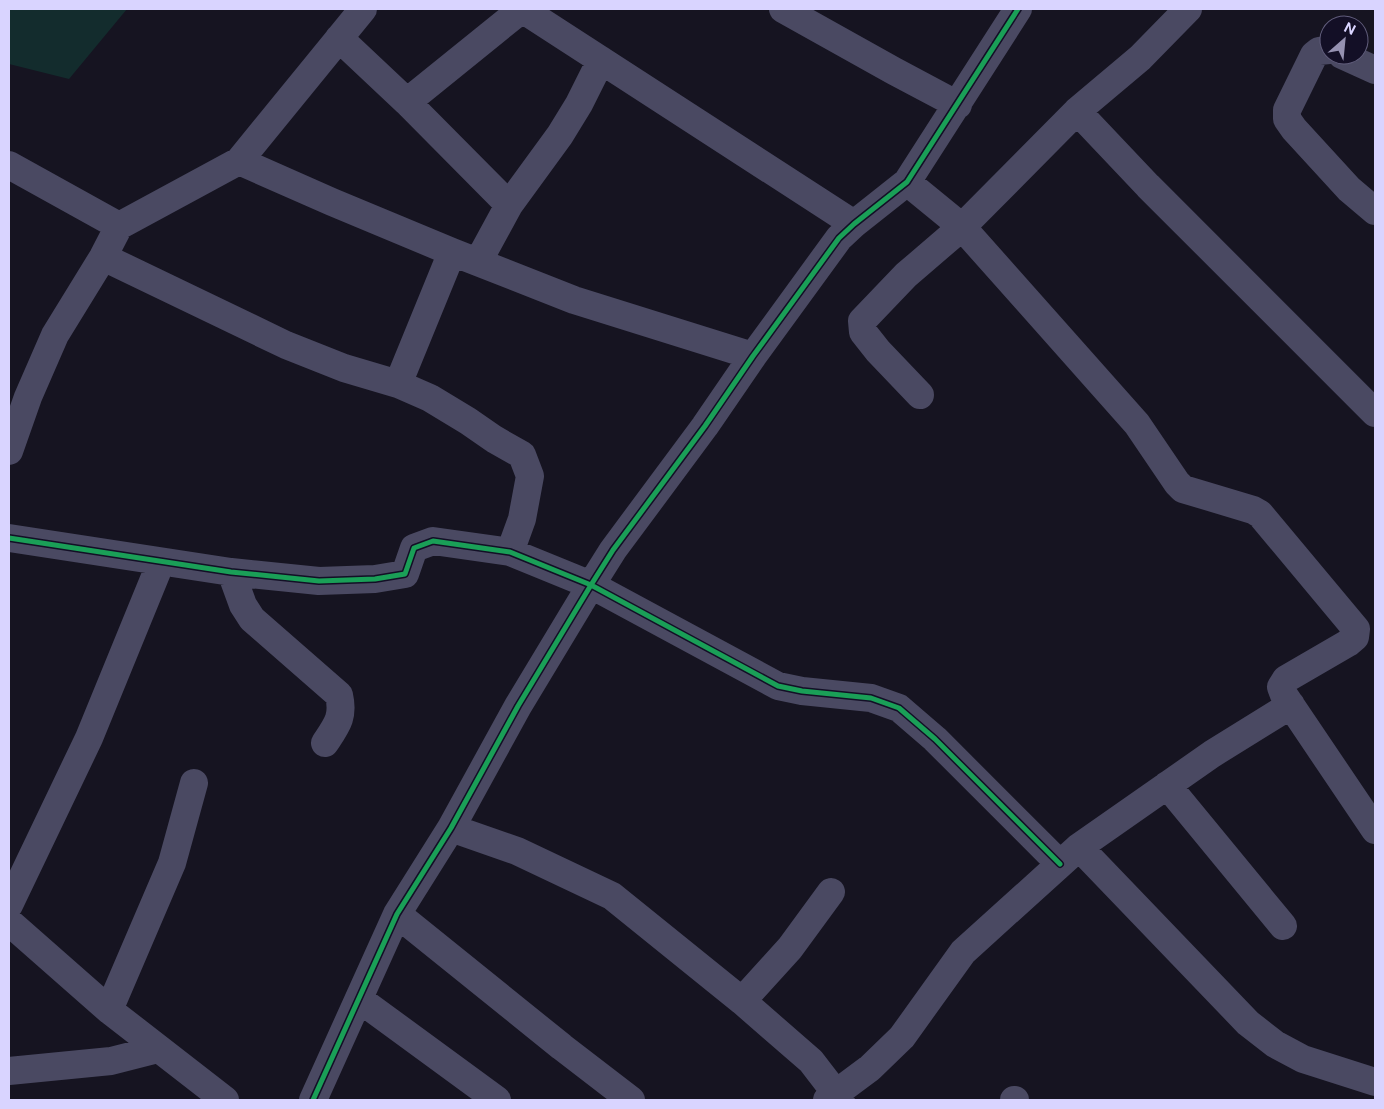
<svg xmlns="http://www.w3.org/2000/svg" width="1384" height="1109" viewBox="0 0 1384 1109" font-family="'Public Sans',sans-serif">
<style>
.green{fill:#132c2d}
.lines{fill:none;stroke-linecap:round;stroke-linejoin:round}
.minor{stroke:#4a4962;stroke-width:28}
.cycleway-casing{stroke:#130f26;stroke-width:8}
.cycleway{stroke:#1a9f57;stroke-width:5}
</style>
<rect width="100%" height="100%" fill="#161421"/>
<!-- green -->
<path class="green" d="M9,9H127L69,79L9,64Z"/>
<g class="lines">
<!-- minor -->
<path class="minor" d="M522,9L854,224
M783,9L894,71L958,105
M339,38L407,102L509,205
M1329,50L1319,51L1314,55L1287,110V119L1294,129L1349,189L1375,211
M1342,55L1375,70
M407,102L522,9
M1077,111L1148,186L1375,413
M239,161L332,202L452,252L574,300L753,356
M9,165L119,226
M907,182L962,227L1137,424L1177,483L1183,489L1253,510L1260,514L1356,629L1355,637L1348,643L1286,679L1281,687L1284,695L1375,830
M103,257L286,345L344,368L398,384L430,398L468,421L494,439L522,455L530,476L522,519L510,552
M478,262L509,205L560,135L579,104L601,60
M398,384L452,252
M920,395L878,351L863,332L862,321L906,275L962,227L1077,111L1140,58L1188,9
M9,451L28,397L55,335L103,257L119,226L239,161L363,9
M9,538L231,572L319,581L375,579L405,574L414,548L433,541L510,552L591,585L778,686L802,691L871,698L899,708L935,739L1060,864
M231,572L243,605L252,619L339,695C344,717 337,725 325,743
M1167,785L1283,926
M451,828L517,851L612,896L742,1001L811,1061L841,1100
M1079,847L1248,1023L1275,1044L1303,1059L1375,1082
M9,905L89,738L161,562
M397,914L562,1047L631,1100
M9,922L109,1010L225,1100
M359,999L497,1100
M742,1001L790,948L831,892
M109,1010L172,863L194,783
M9,1071L111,1061L158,1049
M313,1100L397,914L451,828L518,706L591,585L613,550L705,426L753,356L839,238L854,224L907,182L1018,9
M827,1100L870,1068L902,1037L963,952L1079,847L1212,754L1291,705
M1014,1100H1015"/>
<defs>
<path id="cycleway" d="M9,538L231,572L319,581L375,579L405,574L414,548L433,541L510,552L591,585L778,686L802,691L871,698L899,708L935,739L1060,864
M313,1100L397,914L451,828L518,706L591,585L613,550L705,426L753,356L839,238L854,224L907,182L1018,9"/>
</defs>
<!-- cycleway casing -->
<use href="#cycleway" class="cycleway-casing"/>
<!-- cycleway -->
<use href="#cycleway" class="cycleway"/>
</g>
<!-- border -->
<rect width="1384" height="1109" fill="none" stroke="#d9d4ff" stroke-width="20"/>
<!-- north arrow -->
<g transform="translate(1344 40) rotate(27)"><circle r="24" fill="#130f26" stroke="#625e7d"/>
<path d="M0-4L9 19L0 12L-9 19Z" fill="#9591b1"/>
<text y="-8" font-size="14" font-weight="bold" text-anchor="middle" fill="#d9d4ff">N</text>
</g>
</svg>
